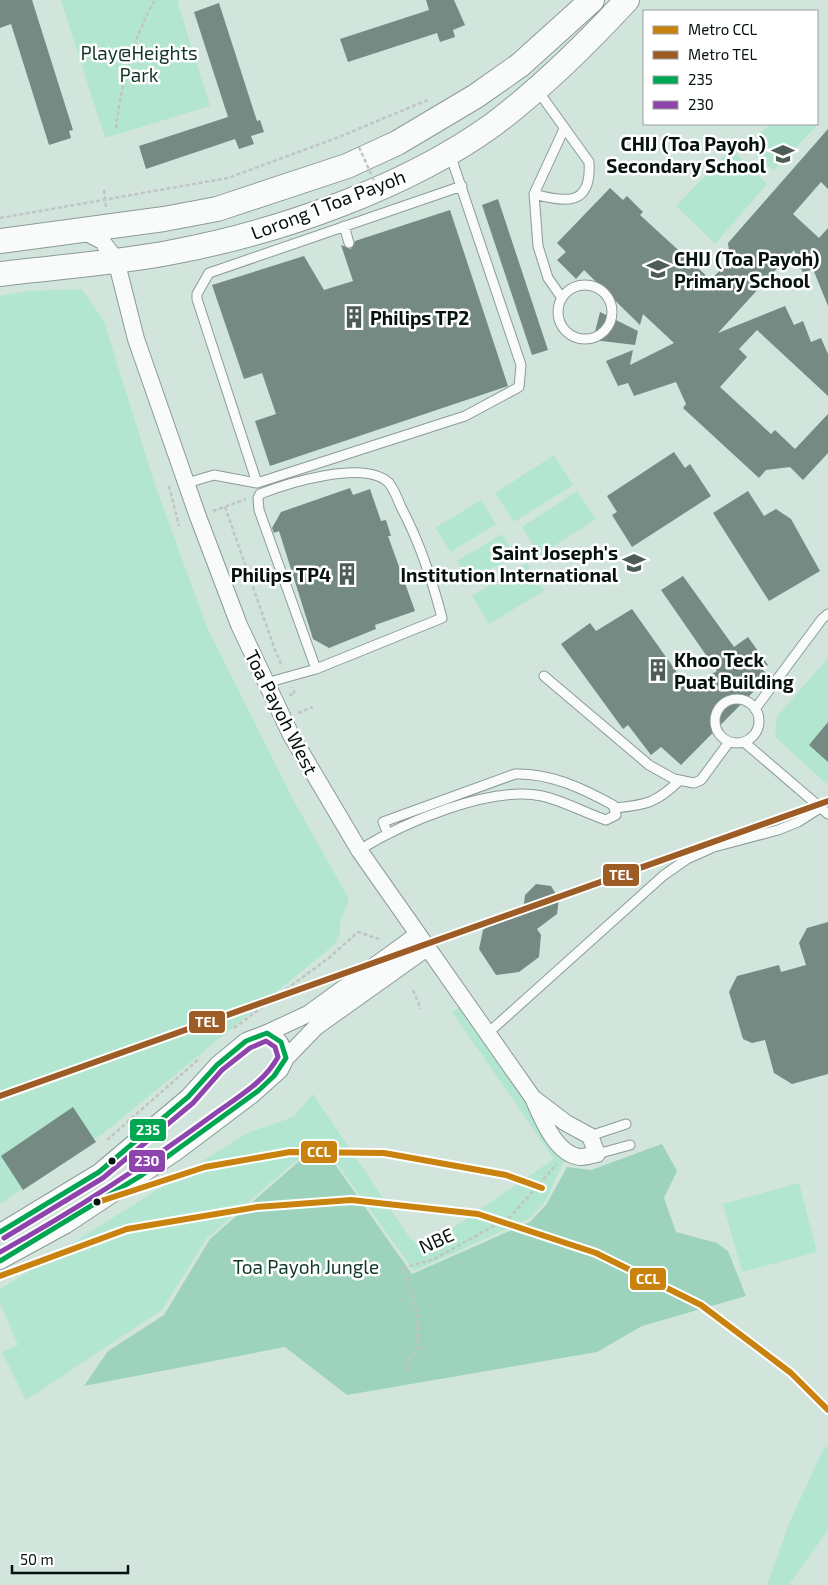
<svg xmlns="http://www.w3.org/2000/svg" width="828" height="1585" viewBox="0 0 828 1585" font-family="'Exo 2',sans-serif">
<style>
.green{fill:#b3e6d0}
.forest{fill:#9dd3bd}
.building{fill:#748a82}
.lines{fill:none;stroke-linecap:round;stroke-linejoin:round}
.lane-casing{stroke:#8c9b94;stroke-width:11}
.street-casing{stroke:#8c9b94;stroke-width:18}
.secondary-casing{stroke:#8c9b94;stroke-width:26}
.path{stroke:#c0c5c3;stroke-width:2.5;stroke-dasharray:4 2.5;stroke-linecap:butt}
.lane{stroke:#f8fbfa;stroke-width:9}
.street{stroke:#f8fbfa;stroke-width:16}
.secondary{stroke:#f8fbfa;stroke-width:24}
.path-bridge{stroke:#c0c5c3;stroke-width:2.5;stroke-dasharray:4 2.5;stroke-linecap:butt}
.bus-1-casing{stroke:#fff;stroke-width:9}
.bus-2-casing{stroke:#fff;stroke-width:9}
.bus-1{stroke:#00a651;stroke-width:5}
.bus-2{stroke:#8e44ad;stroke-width:5}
.metro-1-casing{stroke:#fff;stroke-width:10}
.metro-2-casing{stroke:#fff;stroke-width:10}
.metro-1{stroke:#c9820d;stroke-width:6}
.metro-2{stroke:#9d5b25;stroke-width:6}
.bus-dot{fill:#06120d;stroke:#fff;stroke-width:2}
.labels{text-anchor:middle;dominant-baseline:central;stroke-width:5;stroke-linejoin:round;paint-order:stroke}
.park-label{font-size:19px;fill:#12382a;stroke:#fff}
.poi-label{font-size:19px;font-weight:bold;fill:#06120d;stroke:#fff;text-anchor:end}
.street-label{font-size:19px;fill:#06120d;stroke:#fff}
.line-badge{stroke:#fff;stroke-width:2}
.badge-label{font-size:14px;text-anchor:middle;font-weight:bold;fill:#fff}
</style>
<rect width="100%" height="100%" fill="#d2e5dc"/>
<!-- green -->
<path class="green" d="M61,0H179L177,1L210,106L105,138Z
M817,122L818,124L774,171L748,147L770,124Z
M731,149L767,184L715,244L676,206Z
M82,289L104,321L155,485L207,627L295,803L349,899L340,923V933L335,944L105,1132L0,1204V296L28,291Z
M554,455L573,485L514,522L495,493Z
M577,491L596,519L540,555L522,527Z
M481,500L496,524L451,552L435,528Z
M502,534L515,555L470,582L457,561Z
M527,563L544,591L489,624L472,596Z
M828,658V785L775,737L777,716Z
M463,1005L567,1155L545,1202L530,1218L414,1271L320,1140L207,1238L162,1310L26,1400L2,1352L18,1345L0,1303V1289L247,1133L293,1117L313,1094L410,1238L419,1246L435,1240L554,1159L452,1012Z
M799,1183L817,1252L742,1272L723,1204Z
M828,1446V1530L789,1585H767L790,1521L824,1448Z"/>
<!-- forest -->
<path class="forest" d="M320,1143L412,1274L530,1222L546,1205L567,1167L591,1170L662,1144L677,1171L664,1198L676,1232L717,1243L728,1251L746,1296L642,1326L597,1352L347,1395L285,1347L84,1386L108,1351L164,1315L210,1239Z"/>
<!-- building -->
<path class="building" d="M0,0H32L73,130L69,131L71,138L49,145L11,24L0,28Z
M426,0H454L465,25L453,30L455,37L440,42L437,33L348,62L340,39L429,10Z
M219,3L257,121L260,120L264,132L251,136L254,144L239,149L235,139L146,169L139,146L228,117L194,12Z
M828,129V189L821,182L793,214L819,238L828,228V306L813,269L803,273L794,250L718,333L785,306L794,325L803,321L811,342L821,338L828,354V396L757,330L739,349L747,357L720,387L771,434L775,430L795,449L828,414V453L803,480L790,467L766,470L759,478L683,408L686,404L676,382L634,396L628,383L618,386L606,361L633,350L630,365L674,343L643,314L640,325L584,270L576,279L557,260L566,252L557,243L610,188L623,200L627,196L643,212L640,215L711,280L730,259L728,243Z
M498,199L548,350L532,355L482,205Z
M450,210L508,386L270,466L255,421L276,414L262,373L244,379L212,285L304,256L324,290L353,281L341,245L351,249L355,241Z
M600,312L638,331L635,345L593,340Z
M674,452L685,468L690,464L711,496L632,547L612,515L617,512L607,496Z
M350,488L353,495L370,489L381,521L386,520L391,536H388L415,611L375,625L376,629L329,648L313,639L279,531L274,533L272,528L281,512Z
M748,491L764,516L776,509L791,519L820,571L769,601L713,513Z
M683,576L734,647L748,637L768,665L761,668L769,676L681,765L661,747L651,755L628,725L623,729L561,644L590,623L596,631L632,609L688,688L717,671L661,590Z
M828,722V762L809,745Z
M536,884L551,886L559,899L557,914L537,929L541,935L539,957L519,972L496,975L479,949L483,930L507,912L523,914L525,895Z
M828,922V1074L792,1084L774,1073L765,1040L752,1043L743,1039L729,992L737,976L779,965L781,972L806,965L799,943L807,928Z
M73,1107L96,1142L23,1190L1,1156Z"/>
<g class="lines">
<defs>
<path id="lane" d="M534,194C566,203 592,206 589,162L538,91
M344,226L349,243
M558 312a27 27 0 1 1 54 0a27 27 0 1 1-54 0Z
M562,298L548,278L538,246L534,194L564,129
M187,483L214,475L257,483L465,416L519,387L521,365L450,154
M257,483L197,299V294L209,273L462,186
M544,676L649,765L674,779L694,783L701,780L729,742
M266,683L316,669L442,618C432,579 420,543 401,507C398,500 394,489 389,483C365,459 288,483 260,494L258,498L259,510L316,669
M715 721a22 22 0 1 1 44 0a22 22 0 1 1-44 0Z
M755,709L822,619L828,614
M744,742L828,814
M615,808C646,805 656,803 679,781
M359,850C403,823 490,785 542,796C564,801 585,813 606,820L616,815L613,805C582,788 550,773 515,774L383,822L388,834
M488,1033L664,875L687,859L714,847L778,830L798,822L820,808
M590,1136L626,1124
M597,1154L630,1145"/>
<path id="street" d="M83,231L102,241L116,260L136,339L197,514L239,625L291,735L359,850L533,1098C541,1116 556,1156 581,1157C586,1157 592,1155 597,1154L590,1136L566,1123L533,1098
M267,1033L308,1014L417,935
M0,1232L99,1172L188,1097L217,1065L246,1041L267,1033C280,1039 282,1045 286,1058
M0,1261L66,1225L175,1153L252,1095L280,1070L286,1058L316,1027L427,948"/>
<path id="secondary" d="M0,241L164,219L217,209L347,166L397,143L476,96L520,65L592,0
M0,274C57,267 116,263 173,252C279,232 406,188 494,124C539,90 589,41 627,0"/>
</defs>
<!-- lane casing -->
<use href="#lane" class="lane-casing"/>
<!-- street casing -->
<use href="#street" class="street-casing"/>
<!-- secondary casing -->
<use href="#secondary" class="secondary-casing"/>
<!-- path -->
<path class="path" d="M116,128C121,86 133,37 155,0
M104,190L106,208
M0,218L228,178L339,137L430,99
M169,486L179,526
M225,507L275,650L282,666
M213,511L246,499
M289,695L295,694L292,687
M298,713L313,707
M413,990L421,1009
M234,1028L330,957L358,932L379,939
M107,1140L200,1058
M406,1371V1361L418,1350L417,1313L403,1268L434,1259L510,1217L557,1164"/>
<!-- lane -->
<use href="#lane" class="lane"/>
<!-- street -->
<use href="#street" class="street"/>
<!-- secondary -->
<use href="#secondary" class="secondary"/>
<!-- path-bridge -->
<path class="path-bridge" d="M359,147L383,201"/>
<defs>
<path id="bus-1" d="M0,1232L99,1172L188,1097L217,1065L246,1041L267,1033L281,1042L286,1058L274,1076L258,1091L142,1175L0,1261"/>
<path id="bus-2" d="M0,1252C74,1211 145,1165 213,1115C236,1098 264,1083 278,1057L275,1047L266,1041L250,1048L222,1070L193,1103L103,1178L4,1238"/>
</defs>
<!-- bus-1 casing -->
<use href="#bus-1" class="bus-1-casing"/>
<!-- bus-2 casing -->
<use href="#bus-2" class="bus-2-casing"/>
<!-- bus-1 -->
<use href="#bus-1" class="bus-1"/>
<!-- bus-2 -->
<use href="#bus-2" class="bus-2"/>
<defs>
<path id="metro-1" d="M98,1202L205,1167L290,1152L384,1153L506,1175L542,1188
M0,1276L127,1229L257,1207L351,1200L478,1214L596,1253L701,1305L791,1373L828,1410"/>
<path id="metro-2" d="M0,1096L828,801"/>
</defs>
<!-- metro-1 casing -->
<use href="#metro-1" class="metro-1-casing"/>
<!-- metro-2 casing -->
<use href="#metro-2" class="metro-2-casing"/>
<!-- metro-1 -->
<use href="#metro-1" class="metro-1"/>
<!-- metro-2 -->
<use href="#metro-2" class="metro-2"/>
</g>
<!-- icons -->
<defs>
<symbol id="school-bare" viewBox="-9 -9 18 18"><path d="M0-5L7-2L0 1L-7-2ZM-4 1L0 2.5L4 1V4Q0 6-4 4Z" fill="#4d5c55" stroke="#fff" stroke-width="2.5" paint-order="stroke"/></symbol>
<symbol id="building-bare" viewBox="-9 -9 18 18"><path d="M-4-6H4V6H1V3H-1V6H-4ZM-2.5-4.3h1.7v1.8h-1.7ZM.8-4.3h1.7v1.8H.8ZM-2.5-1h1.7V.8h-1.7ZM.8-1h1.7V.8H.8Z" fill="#4d5c55" stroke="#fff" stroke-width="2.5" paint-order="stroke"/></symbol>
</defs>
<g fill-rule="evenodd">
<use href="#school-bare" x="767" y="138" width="32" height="32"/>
<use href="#school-bare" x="642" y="253" width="32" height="32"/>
<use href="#building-bare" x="338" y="301" width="32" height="32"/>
<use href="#school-bare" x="618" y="547" width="32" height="32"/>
<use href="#building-bare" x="331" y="558" width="32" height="32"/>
<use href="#building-bare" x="642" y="654" width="32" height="32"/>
</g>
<!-- markers -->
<g class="bus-dot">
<circle cx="112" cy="1161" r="4.5"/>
<circle cx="97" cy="1202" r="4.5"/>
</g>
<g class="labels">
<!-- park labels -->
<g class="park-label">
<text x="139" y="52">Play@Heights<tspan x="139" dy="22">Park</tspan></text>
<text x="306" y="1266">Toa Payoh Jungle</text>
</g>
<!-- poi labels -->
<g class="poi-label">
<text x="766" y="143">CHIJ (Toa Payoh)<tspan x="766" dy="22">Secondary School</tspan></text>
<text x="674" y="258" text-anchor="start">CHIJ (Toa Payoh)<tspan x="674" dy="22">Primary School</tspan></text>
<text x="370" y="317" text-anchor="start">Philips TP2</text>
<text x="618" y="552">Saint Joseph's<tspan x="618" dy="22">Institution International</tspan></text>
<text x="331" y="574">Philips TP4</text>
<text x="674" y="659" text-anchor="start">Khoo Teck<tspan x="674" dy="22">Puat Building</tspan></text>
</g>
<!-- street labels -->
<g class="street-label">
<text transform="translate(328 204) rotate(-21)">Lorong 1 Toa Payoh</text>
<text transform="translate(282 712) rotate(63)">Toa Payoh West</text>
<text transform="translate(436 1240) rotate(-24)">NBE</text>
</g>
</g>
<g class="line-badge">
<rect x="602" y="863" width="38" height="24" rx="5" fill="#9d5b25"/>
<rect x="188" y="1010" width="38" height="24" rx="5" fill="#9d5b25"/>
<rect x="129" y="1118" width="38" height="24" rx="5" fill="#00a651"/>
<rect x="300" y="1140" width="38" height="24" rx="5" fill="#c9820d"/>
<rect x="128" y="1149" width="38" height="24" rx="5" fill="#8e44ad"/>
<rect x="629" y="1267" width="38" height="24" rx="5" fill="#c9820d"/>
</g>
<g class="badge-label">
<text x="621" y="880">TEL</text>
<text x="207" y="1027">TEL</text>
<text x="148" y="1135">235</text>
<text x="319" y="1157">CCL</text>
<text x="147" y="1166">230</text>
<text x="648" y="1284">CCL</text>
</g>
<!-- legend -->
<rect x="643" y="10" width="175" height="115" fill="#ffffff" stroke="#9ba09e"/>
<rect x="653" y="26" width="25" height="8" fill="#c9820d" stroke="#9ba09e"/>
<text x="688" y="35" font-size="15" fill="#06120d">Metro CCL</text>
<rect x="653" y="51" width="25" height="8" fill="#9d5b25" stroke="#9ba09e"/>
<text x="688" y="60" font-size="15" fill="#06120d">Metro TEL</text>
<rect x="653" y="76" width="25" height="8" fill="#00a651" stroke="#9ba09e"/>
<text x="688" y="85" font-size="15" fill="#06120d">235</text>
<rect x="653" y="101" width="25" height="8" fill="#8e44ad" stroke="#9ba09e"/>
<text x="688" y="110" font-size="15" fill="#06120d">230</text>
<!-- scale -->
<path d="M12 1565v8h116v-8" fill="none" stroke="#06120d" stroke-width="2.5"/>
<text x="20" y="1565" font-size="15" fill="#06120d" stroke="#ffffff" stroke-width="4" paint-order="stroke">50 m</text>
</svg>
